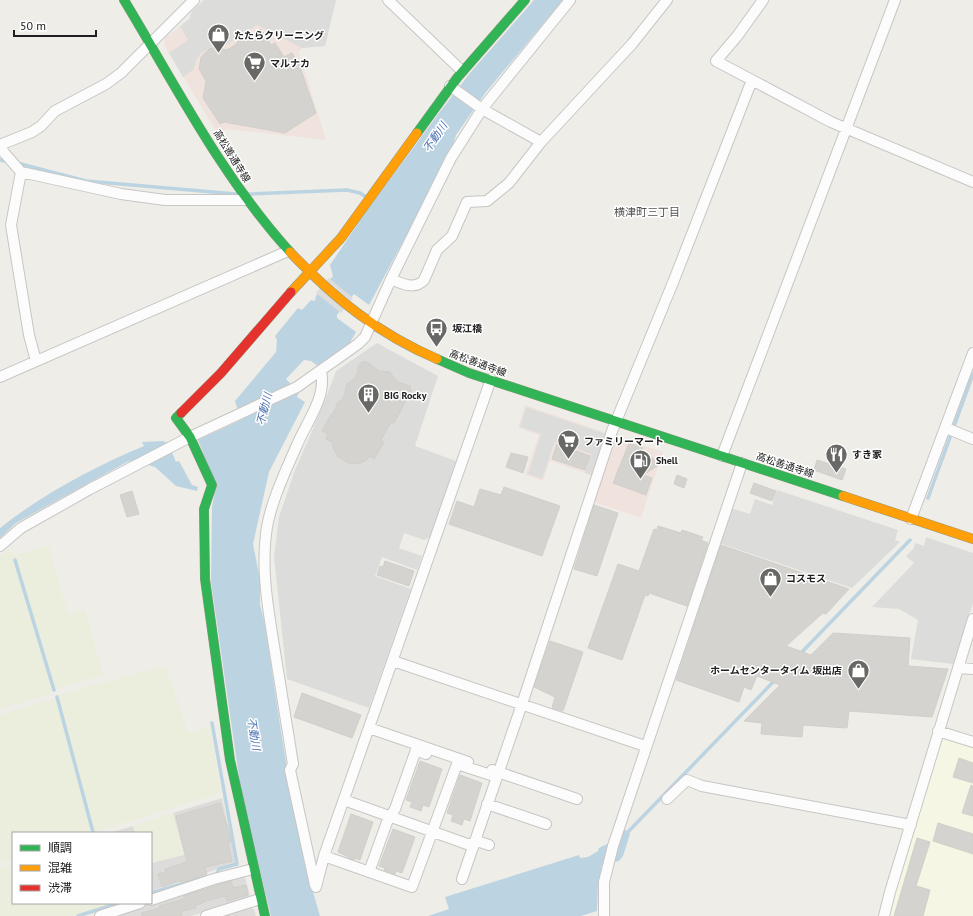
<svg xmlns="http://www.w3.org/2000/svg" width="973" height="916" viewBox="0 0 973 916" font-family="'PT Sans','Noto Sans JP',sans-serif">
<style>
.residential{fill:#dddcda}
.commercial{fill:#f0e3de}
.education{fill:#f5f7e4}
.religious{fill:#dcdcda}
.farmland{fill:#ebeedc}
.water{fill:#bcd4e1}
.pier{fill:#dddddb}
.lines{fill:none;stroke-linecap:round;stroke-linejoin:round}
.stream{stroke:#bcd4e1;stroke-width:3.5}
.building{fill:#d5d3cf;stroke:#d1cfc9}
.street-casing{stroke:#c7c6c4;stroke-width:12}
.fast-casing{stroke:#939880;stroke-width:10}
.slow-casing{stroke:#939880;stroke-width:10}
.jam-casing{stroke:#939880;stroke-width:10}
.street{stroke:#fcfcfc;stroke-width:10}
.fast{stroke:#30b455;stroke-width:9}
.slow{stroke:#ff9f0a;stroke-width:9}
.jam{stroke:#e5322d;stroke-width:9}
.labels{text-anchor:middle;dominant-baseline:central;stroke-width:3;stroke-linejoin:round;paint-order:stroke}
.poi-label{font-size:10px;font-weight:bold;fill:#202020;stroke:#fff;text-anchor:start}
.street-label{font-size:10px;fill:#202020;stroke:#fff}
.water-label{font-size:11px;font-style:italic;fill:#4b71b0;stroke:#fff}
.neighbourhood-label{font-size:11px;fill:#535353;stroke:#fff}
</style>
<rect width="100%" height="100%" fill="#eeede8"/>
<!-- residential -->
<path class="residential" d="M222,798L236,863L151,891V863L184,854L173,813Z
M133,826L135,833H110Z
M244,875L250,895L248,899L191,916H107Z
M250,908L254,909L256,916H220Z"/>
<!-- commercial -->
<path class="commercial" d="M204,0H336L325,46L302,48L299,52L326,140L227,129L218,134L164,45L165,38L189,20L192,11Z
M525,405L607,433L593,476L550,461L543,481L525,475L539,435L518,428Z
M616,436L663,452L641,518L593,502Z"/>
<!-- education -->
<path class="education" d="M942,737L973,745V916H888Z"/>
<!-- religious -->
<path class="religious" d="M204,0H336L325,46L302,48L257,25L226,45L213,46L200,54L196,61L194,69L183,77L169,53L188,40L180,26L189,19L192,11Z
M377,343L438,376L415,446L456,461L430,537L424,540L404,533L399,548L422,556L417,570L382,557L375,576L411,589L369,708L287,679L274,557L279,517L295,470L322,408L336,371Z
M526,407L606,434L593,475L585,473L591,454L555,441L542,479L528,474L541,434L520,427Z
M777,490L898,530L895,540L900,542L852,588L719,543L731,508L750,514L755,499L772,505Z
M926,537L973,553V603L953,664L911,659L918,620L899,609L872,607L914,563L906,556L914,548L915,543L924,546Z"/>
<!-- farmland -->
<path class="farmland" d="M48,545L68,615L85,610L103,675L52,690L49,694L0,709V557L9,549L13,556Z
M165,666L188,732L210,727L221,793L91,833H13V859L0,863V715L53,699L58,695Z
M173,813L184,855L151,863V833H135L133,826Z
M13,864V903H113L76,916H0V868Z"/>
<!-- water -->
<path class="water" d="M534,0H563L486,92L456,135L450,154L369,305L354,294L337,315V318L356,332L348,346L318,366L311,361L304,360L286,379L299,392L297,397L305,402L269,472L253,544L260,579V605L264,620C280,719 291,820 320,916H271L242,798L211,582L212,507L216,486L198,440L241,420L235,401L276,352L277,340L275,336L298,308L302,310L311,300L315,301L316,296L333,276L330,265L366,212L439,113L470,73Z
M163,441L168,443L176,462L179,461L192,485L198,487L197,491L176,486L155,467L148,465L138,459L127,462L16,523L0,538V528C43,494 94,467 144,446L142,442Z
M623,828L630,834L623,856L619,861L602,865L598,884L597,911L581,916H428L449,909L445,897L579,855L580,858L588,857L598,851L599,848L609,843Z"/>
<!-- pier -->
<path class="pier" d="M329,278L353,298L341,313L316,293Z"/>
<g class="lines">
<!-- stream -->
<path class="stream" d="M0,160L9,162
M17,163L86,181L236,194
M248,194L347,190L360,193L366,197
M928,498L973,374
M15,560L54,690
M800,654L910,540
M57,697L93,832
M212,723L237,864L219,869L217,873
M625,835L776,679
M151,893L205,877
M78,916L119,903"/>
</g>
<!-- building -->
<path class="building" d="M261,29L271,45L275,43L284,57L292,53L299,64L316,113L285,133L224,122L220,124L203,98L206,81L199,69L201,57L209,49L215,47L227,50L235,45L243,35L255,33Z
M362,362H367L379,371L390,372L397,382L410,386L411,391L394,423L391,422L381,440L384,442L374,459L369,456L367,460L361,463L350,464L338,457L334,450L332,442L326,439L328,434L322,431L332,413L333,414L338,402L343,399L347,384L354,379L358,372V366Z
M629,443L643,448L637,466L652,457L657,466L643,475L652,478L646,495L613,483Z
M557,444L590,456L585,470L552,459Z
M511,453L528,457L523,473L506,467Z
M817,460L846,469L842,480L814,470Z
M677,475L687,479L684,488L674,484Z
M754,483L776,491L772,501L750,493Z
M504,487L560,506L542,556L449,524L457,501L474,507L480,489L501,495Z
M132,491L139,514L127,517L120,495Z
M594,505L618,513L597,576L574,569Z
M658,526L681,533L682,530L703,537L701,540L708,543L687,606L649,593L648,596L645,595L622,660L588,648L618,564L639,571L654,529L657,530Z
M721,545L849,589L826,614L823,613L786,646L811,655L833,633L910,638L908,666L948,669L932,717L849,711L847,728L803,725L802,737L761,734L762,723L744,721L780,685L757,676L751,690L744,687L739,702L676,680Z
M385,561L414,571L409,586L377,575L380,566L383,567Z
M550,641L583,652L563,711L552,708L555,697L534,687Z
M302,693L361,715L352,738L294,717Z
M959,758L973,763V783L953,777Z
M420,761L442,769L429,807L423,805L421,811L410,807L412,802L406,800Z
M460,775L482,783L470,821L464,819L462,825L451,821L453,815L447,813Z
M971,785L973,786V816L962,813Z
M220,803L227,825L231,842H228L232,861L205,867L207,874L181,883L180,881L162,887L158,874L166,872L165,869L187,862L176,816Z
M351,814L373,822L360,860L355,858L354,860L338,852Z
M938,823L973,834V854L933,841Z
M393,829L415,837L402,873L396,871L395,874L384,870L385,868L379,866Z
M917,838L930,842L916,886L930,890L923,916H894Z
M231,881L233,888L246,885L248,895L227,901L225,896L202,902L203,903L195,905L196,908L181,911L182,916H142V913L160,908L159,906L184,899V896Z"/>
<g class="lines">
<defs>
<path id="street" d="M388,0L462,71
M763,0L738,35L716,61L831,122L973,182
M450,86L482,109L541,142
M0,145L32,132L41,126L55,111L106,84L121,73L194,0
M0,148L21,172L121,194L165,200H247
M21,172L11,225L29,335L36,361
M391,279L451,158L482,109L570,0
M0,377L288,251
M946,428L973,439
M722,456L895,0
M911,519L973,353
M0,546L21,528L90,489L190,437L297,387L358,344L365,337L391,279C402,284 415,290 424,280L437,250L452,236L467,202L487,201L509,183L541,142L632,44L667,0
M393,661L645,746
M958,668L973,669
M369,728L468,762
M938,731L973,742
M492,770L577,799
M667,799L687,780L702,786L911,825
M344,800L467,844L480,842L489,845
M487,804L546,824
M324,856L412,887L457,764L497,777
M369,872L387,822L395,809L416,750L426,754
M462,879L522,704L612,431L674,280L752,80
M315,885L290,770L293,764C287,726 281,689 275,652C269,614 261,573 266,534C269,506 285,472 297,445C306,423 327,397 321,372
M316,887L324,856L491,379
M151,900L214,879L253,869
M100,916L140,903
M206,916L260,899
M604,916V882L613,846L742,463
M884,916L890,892L973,619"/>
<path id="fast" d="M124,0C176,86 222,177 290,252
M417,133L457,78L525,0
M437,359L469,373L843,496
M181,413L176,418L190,437L212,485L204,509L205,579L230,760L265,916"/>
<path id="slow" d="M290,252C335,299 377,333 437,359
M291,292L341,238L417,133
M843,496L973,539"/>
<path id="jam" d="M181,413L221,373L291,292"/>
</defs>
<!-- street casing -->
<use href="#street" class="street-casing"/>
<!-- fast casing -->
<use href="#fast" class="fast-casing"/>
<!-- slow casing -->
<use href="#slow" class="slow-casing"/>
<!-- jam casing -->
<use href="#jam" class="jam-casing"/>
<!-- street -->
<use href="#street" class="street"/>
<!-- fast -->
<use href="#fast" class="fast"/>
<!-- slow -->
<use href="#slow" class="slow"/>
<!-- jam -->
<use href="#jam" class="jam"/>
</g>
<!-- icons -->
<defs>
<symbol id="shop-pin" viewBox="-11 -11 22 30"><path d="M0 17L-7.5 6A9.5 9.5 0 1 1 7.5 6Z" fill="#686866" stroke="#fff"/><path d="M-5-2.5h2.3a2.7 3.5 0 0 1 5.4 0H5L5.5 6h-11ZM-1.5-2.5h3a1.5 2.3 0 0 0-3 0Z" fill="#fff"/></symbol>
<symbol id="supermarket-pin" viewBox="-11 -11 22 30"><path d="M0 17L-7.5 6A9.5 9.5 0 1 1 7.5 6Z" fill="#686866" stroke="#fff"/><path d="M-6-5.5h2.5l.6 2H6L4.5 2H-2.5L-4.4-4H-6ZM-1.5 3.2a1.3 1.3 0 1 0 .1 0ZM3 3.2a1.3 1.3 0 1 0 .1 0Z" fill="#fff"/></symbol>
<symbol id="bus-pin" viewBox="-11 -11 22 30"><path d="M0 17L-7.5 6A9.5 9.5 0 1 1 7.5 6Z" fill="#686866" stroke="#fff"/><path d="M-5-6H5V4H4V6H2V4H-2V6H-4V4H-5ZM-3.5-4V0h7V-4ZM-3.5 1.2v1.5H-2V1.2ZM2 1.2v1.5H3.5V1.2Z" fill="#fff"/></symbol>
<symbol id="building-pin" viewBox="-11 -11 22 30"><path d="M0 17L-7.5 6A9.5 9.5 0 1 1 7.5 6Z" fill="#686866" stroke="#fff"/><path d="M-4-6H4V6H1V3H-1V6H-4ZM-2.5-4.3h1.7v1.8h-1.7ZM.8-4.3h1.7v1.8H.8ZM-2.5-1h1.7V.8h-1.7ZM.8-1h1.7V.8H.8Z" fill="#fff"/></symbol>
<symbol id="restaurant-pin" viewBox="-11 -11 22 30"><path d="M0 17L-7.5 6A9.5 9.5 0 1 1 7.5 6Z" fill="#686866" stroke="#fff"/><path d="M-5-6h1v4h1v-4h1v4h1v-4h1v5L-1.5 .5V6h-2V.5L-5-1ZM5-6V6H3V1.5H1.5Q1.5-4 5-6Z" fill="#fff"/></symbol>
<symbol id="fuel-pin" viewBox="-11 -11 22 30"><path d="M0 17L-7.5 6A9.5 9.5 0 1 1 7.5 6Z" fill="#686866" stroke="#fff"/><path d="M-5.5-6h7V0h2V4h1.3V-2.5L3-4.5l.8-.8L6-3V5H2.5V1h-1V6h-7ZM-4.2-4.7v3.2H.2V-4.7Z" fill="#fff"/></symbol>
</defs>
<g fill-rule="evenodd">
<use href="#shop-pin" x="206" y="22" width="25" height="34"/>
<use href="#supermarket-pin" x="242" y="50" width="25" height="34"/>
<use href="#bus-pin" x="424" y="316" width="25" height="34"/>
<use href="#building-pin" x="356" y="382" width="25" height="34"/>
<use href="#supermarket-pin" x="556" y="428" width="25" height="34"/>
<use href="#restaurant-pin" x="824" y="442" width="25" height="34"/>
<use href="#fuel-pin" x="628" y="448" width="25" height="34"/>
<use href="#shop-pin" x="758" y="566" width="25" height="34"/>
<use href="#shop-pin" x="846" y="658" width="25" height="34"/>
</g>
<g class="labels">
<!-- poi labels -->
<g class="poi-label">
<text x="234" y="35">たたらクリーニング</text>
<text x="270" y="63">マルナカ</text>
<text x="452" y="328">坂江橋</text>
<text x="384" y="395">BIG Rocky</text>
<text x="584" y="441">ファミリーマート</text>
<text x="852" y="454">すき家</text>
<text x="656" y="460">Shell</text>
<text x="786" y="578">コスモス</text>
<text x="842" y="670" text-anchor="end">ホームセンタータイム 坂出店</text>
</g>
<!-- street labels -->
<g class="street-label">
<text transform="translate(232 156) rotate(58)">高松善通寺線</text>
<text transform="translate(478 363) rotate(20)">高松善通寺線</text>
<text transform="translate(785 465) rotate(18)">高松善通寺線</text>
</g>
<!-- water labels -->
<g class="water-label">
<text transform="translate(435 137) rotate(-56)">不動川</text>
<text transform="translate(264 409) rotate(-76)">不動川</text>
<text transform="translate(254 734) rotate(81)">不動川</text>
</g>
<!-- neighbourhood labels -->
<g class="neighbourhood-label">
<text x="647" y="212">横津町三丁目</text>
</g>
</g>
<!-- legend -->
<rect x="12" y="832" width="140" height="72" fill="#ffffff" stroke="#a6a6a6"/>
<rect x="20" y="845" width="20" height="6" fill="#30b455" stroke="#a6a6a6"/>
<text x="48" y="852" font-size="12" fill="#202020">順調</text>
<rect x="20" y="865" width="20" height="6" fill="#ff9f0a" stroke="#a6a6a6"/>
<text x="48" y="872" font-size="12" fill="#202020">混雑</text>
<rect x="20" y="885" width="20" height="6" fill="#e5322d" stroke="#a6a6a6"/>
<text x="48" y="892" font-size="12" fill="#202020">渋滞</text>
<!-- scale -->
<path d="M14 30v6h82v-6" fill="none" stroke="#202020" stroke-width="2"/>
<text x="20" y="30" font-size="12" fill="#202020" stroke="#ffffff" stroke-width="3" paint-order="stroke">50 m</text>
</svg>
